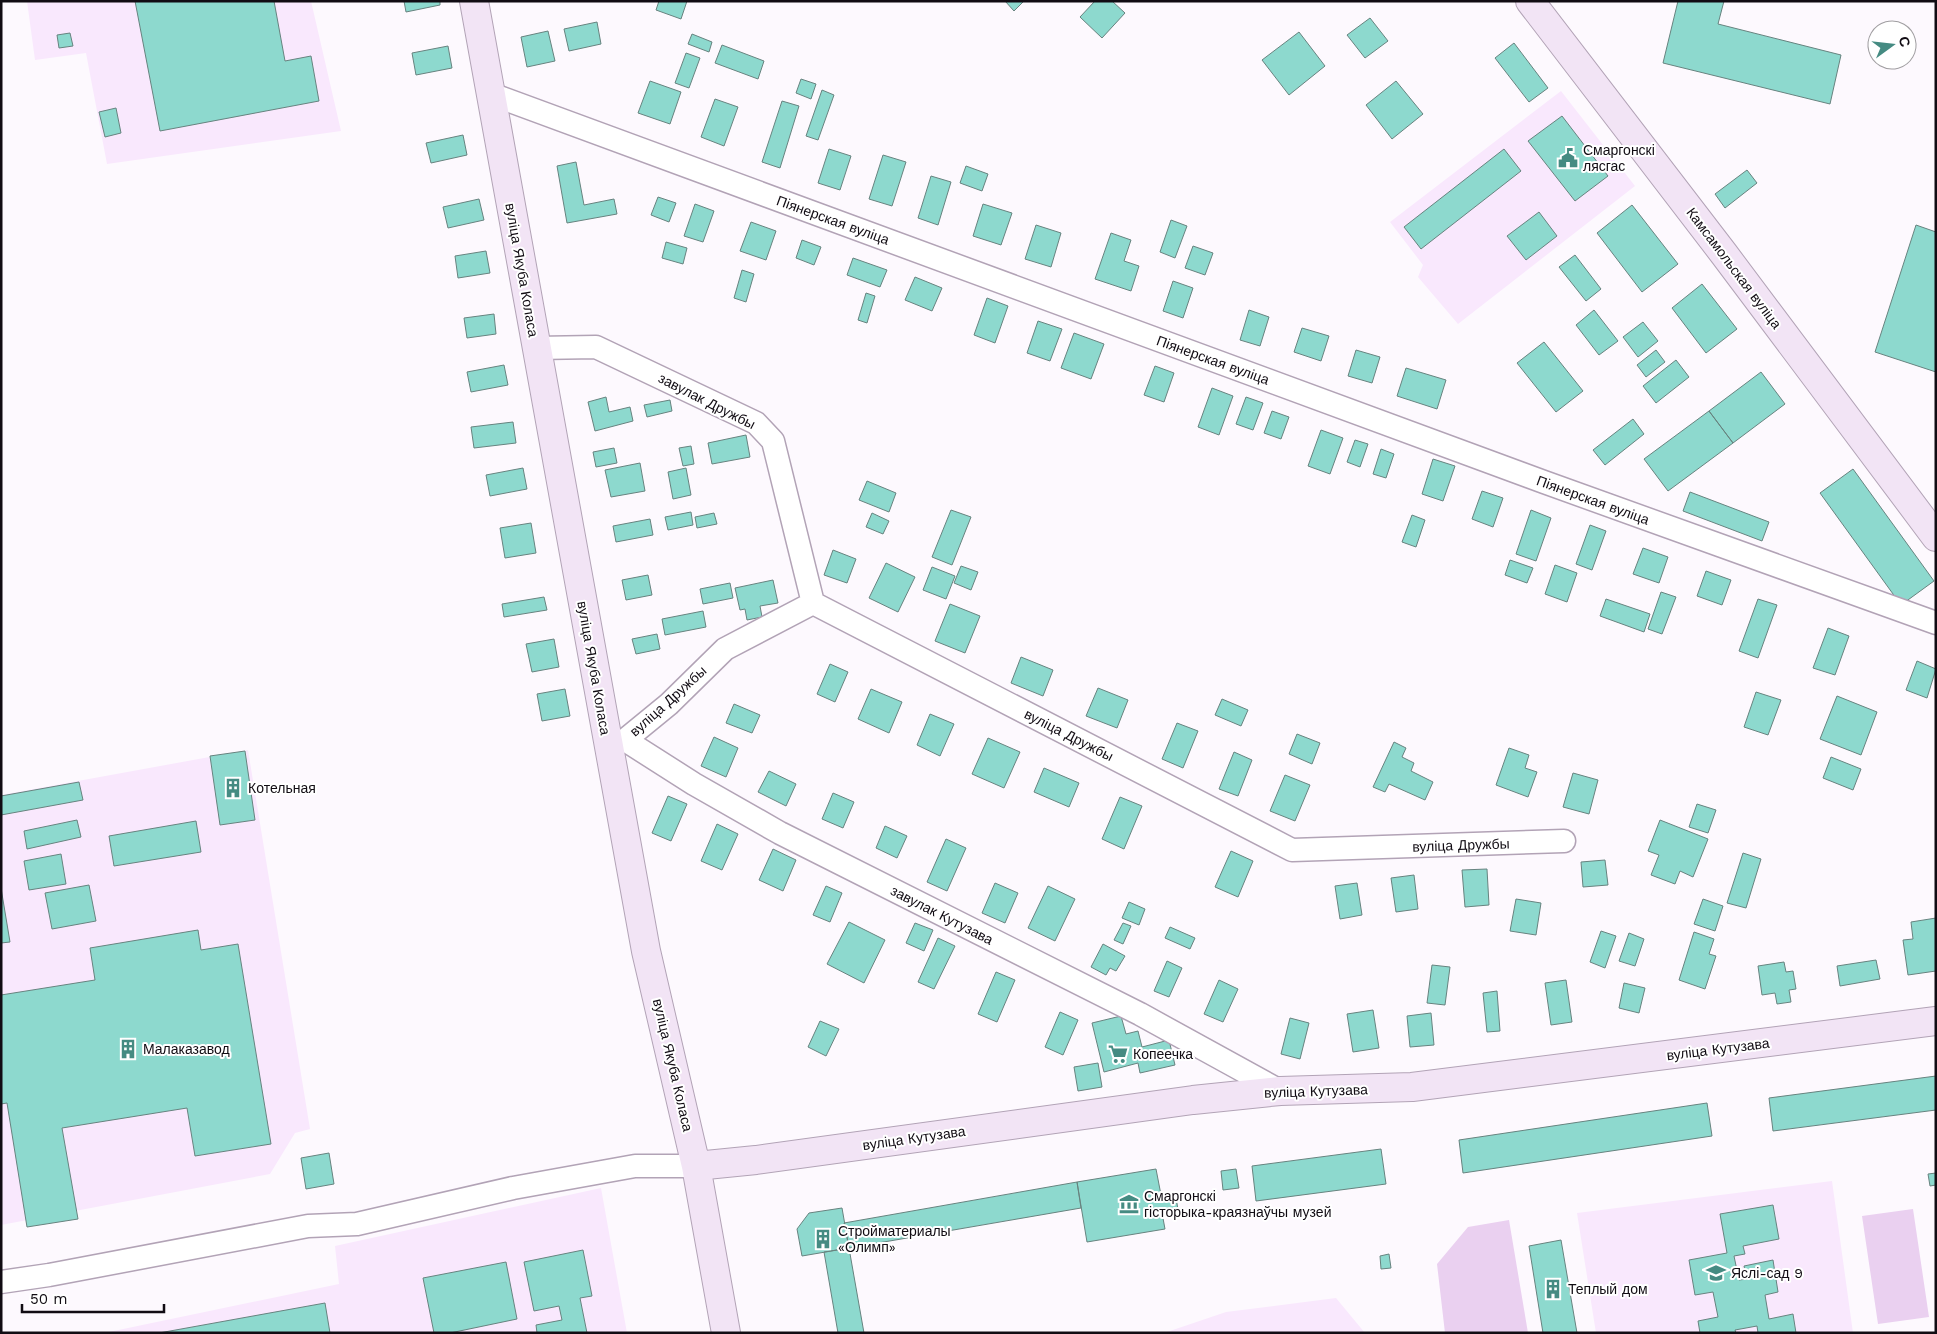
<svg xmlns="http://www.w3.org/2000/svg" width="1937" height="1334" viewBox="0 0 1937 1334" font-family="'Work Sans',sans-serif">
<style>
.built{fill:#f9e8fd}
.green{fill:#ead0f0}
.building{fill:#8dd9ce;stroke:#67837f}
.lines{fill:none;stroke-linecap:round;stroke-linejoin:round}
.minor-casing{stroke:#b2a3b6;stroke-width:25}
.secondary-casing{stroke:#b2a3b6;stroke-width:30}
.minor{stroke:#fff;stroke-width:22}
.secondary{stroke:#f2e4f5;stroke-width:28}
.labels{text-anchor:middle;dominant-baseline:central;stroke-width:4;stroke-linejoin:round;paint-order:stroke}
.poi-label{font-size:14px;fill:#110c13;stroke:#fff;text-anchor:start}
.street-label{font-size:14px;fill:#110c13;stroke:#fff}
</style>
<rect width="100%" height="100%" fill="#fdf9fe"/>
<!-- built -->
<path class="built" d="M27,1H311L341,131L107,164L86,53L35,60Z
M1561,91L1635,186L1458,324L1418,277L1423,265L1390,222Z
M248,750L310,1129L295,1133L270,1174L1,1225V795Z
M1832,1181L1853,1333H1596L1577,1213Z
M601,1188L627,1333H104L339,1284L335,1246Z
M1336,1298L1365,1333H1164L1226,1312Z"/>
<!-- green -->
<path class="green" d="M1913,1209L1929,1317L1878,1324L1862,1216Z
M1509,1220L1528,1333H1445L1437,1264L1468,1227Z"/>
<!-- building -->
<path class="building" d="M135,1H274L285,61L311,56L319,101L160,131Z
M404,1H440V5L406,12Z
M659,1H687L681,19L656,10Z
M1005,1H1024L1014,11Z
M1095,1H1112L1125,13L1102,38L1080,17Z
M1678,1H1724L1718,24L1841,55L1830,104L1663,63Z
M1370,18L1388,41L1365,58L1347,35Z
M597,22L601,44L569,51L564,29Z
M548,31L555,61L527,67L521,37Z
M1299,32L1325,66L1289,95L1262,60Z
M70,33L73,46L59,48L57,35Z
M692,34L712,42L709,52L688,44Z
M1514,43L1548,88L1529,102L1495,58Z
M722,45L764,61L758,79L715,63Z
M448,46L452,68L416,75L412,53Z
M686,53L700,58L689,88L675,83Z
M801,79L816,84L811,99L796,93Z
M650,81L681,92L670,124L638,113Z
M1396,81L1423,114L1392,139L1366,105Z
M822,90L834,95L818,140L806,136Z
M715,99L738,107L724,146L701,137Z
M782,101L799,106L780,168L762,162Z
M116,108L121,133L105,137L99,112Z
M1562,116L1608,176L1575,201L1528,141Z
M463,135L467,155L431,163L426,143Z
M829,149L851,156L840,190L818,183Z
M1504,149L1521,171L1421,249L1404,227Z
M883,155L906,162L892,206L869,199Z
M576,162L584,205L614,199L617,214L567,223L557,166Z
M966,166L988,174L982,191L960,183Z
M1747,170L1757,183L1725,208L1715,194Z
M931,176L951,182L938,225L918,218Z
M658,197L676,203L669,222L651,215Z
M479,199L484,220L448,228L443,207Z
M695,204L714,211L703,242L684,236Z
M983,204L1012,213L1001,245L973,236Z
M1632,205L1678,264L1642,292L1597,233Z
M1539,212L1557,236L1526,260L1507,236Z
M1171,220L1187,226L1175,258L1160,252Z
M751,222L776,231L766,260L740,251Z
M1036,225L1061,233L1051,267L1025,259Z
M1916,225L1936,232V372L1875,352Z
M1111,233L1131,240L1124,261L1139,266L1131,291L1095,279Z
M802,240L821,247L814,265L796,258Z
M666,242L687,248L683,264L662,258Z
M1193,246L1213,253L1205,275L1185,268Z
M486,251L490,273L458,278L455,256Z
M1575,255L1601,289L1586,301L1559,267Z
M853,258L887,270L880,287L847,275Z
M742,270L754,274L746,302L734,298Z
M915,277L942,288L932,311L905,300Z
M1173,281L1193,288L1183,318L1163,311Z
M1702,284L1737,329L1706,353L1672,308Z
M866,293L875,296L867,323L858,320Z
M987,298L1008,306L995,343L974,335Z
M1249,310L1269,317L1260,346L1240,340Z
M1594,310L1618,341L1599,355L1576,325Z
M494,314L496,334L467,338L464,318Z
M1038,321L1062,329L1050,361L1027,353Z
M1643,322L1658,341L1638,357L1623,337Z
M1302,328L1329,336L1321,361L1294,352Z
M1074,333L1104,344L1091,379L1061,368Z
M1544,342L1583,391L1556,412L1517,363Z
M1356,350L1380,357L1372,383L1348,376Z
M1656,350L1665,362L1646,377L1637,365Z
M1676,360L1689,377L1656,403L1643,386Z
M504,365L508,385L471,392L467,372Z
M1155,366L1174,373L1164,402L1144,395Z
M1406,368L1446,380L1437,409L1397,396Z
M1761,372L1785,404L1733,443L1709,411Z
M1212,388L1233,396L1219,435L1198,427Z
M606,397L609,412L630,407L633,421L595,431L588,402Z
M1246,397L1263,403L1253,430L1236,424Z
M670,400L672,411L647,417L644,405Z
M1272,411L1289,417L1281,439L1264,433Z
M1709,411L1733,443L1668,491L1644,459Z
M1633,419L1644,434L1605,465L1593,450Z
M513,422L516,443L474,448L471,427Z
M1321,430L1343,438L1330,474L1308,466Z
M746,435L750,457L712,464L708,443Z
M1355,440L1368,444L1360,467L1347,462Z
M691,446L694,464L683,466L679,448Z
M614,448L617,463L596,467L593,452Z
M1381,449L1394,454L1386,478L1373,474Z
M1433,459L1455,466L1443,501L1422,494Z
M640,463L645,491L611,497L605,470Z
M523,468L527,489L490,496L486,475Z
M686,468L691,495L673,499L668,472Z
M1853,469L1934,581L1901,605L1820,493Z
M867,481L896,493L889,512L859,500Z
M1482,491L1503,498L1493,527L1472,519Z
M1690,492L1769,522L1762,541L1683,511Z
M951,510L971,517L952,565L932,557Z
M1531,510L1551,518L1536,561L1516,554Z
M691,512L693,525L668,530L665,517Z
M714,513L717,524L697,528L695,517Z
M872,513L889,521L883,534L866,527Z
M1412,515L1425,520L1416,547L1402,542Z
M650,519L653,535L616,542L613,526Z
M531,523L536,553L505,558L500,528Z
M1590,525L1606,531L1592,570L1576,564Z
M1643,548L1668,557L1659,583L1633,574Z
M833,550L856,559L847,583L824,575Z
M1510,560L1533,568L1527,583L1505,575Z
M886,563L915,577L898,612L869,598Z
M1555,565L1577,573L1567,602L1545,594Z
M961,566L978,572L971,590L954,583Z
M932,567L955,576L946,599L923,590Z
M1706,571L1731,580L1722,605L1697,596Z
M648,575L652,595L626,600L622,580Z
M773,580L778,603L760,606L762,617L747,620L745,609L740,610L735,588Z
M730,583L733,598L703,604L700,589Z
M1661,592L1676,597L1662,634L1648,629Z
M544,597L547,610L504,617L502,604Z
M1606,599L1650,614L1644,632L1600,616Z
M1758,599L1777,605L1758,658L1739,651Z
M950,604L980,616L965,653L935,641Z
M703,611L706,627L665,635L662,619Z
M1828,628L1849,636L1835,675L1813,668Z
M657,634L660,649L636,654L632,639Z
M554,639L559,667L532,672L526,644Z
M1021,657L1053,670L1043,696L1011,683Z
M1917,661L1936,669L1927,698L1906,690Z
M830,664L848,672L835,702L817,694Z
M1098,688L1128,700L1117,728L1086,716Z
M565,689L570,716L542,721L537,694Z
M871,689L902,702L889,733L858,719Z
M1756,692L1781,700L1768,735L1744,727Z
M1837,696L1877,712L1861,755L1820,739Z
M1222,699L1248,710L1241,726L1215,715Z
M734,704L760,715L752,733L726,723Z
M930,714L954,724L940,756L917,745Z
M1177,723L1198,731L1183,768L1162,759Z
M1297,734L1320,743L1312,764L1289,754Z
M714,737L738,748L726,777L701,766Z
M988,738L1020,752L1004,788L972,774Z
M1394,742L1406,748L1402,757L1414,763L1411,771L1433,782L1425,800L1389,784L1385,792L1373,787Z
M1509,748L1529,755L1525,768L1537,772L1528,797L1496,785Z
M245,751L255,820L220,825L210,756Z
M1234,752L1252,760L1238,796L1219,789Z
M1831,757L1861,769L1853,790L1823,778Z
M1044,768L1079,783L1069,807L1034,792Z
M769,771L796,784L786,806L758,792Z
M1573,773L1598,780L1589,814L1563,807Z
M1285,775L1310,785L1295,821L1270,811Z
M79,782L83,800L1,815V796Z
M833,793L854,802L843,828L822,819Z
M668,796L687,804L671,841L652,833Z
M1120,797L1142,806L1124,849L1102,839Z
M1697,804L1716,810L1708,833L1689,827Z
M77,820L81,837L27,849L24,831Z
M1660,820L1708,839L1693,877L1680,871L1675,884L1651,875L1659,855L1648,851Z
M196,821L201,852L114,866L109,836Z
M717,824L738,834L722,870L701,861Z
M885,826L907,836L897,858L876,848Z
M946,839L966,848L947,891L927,882Z
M773,849L796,860L783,891L759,880Z
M1231,851L1253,861L1238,897L1215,887Z
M1743,853L1761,859L1746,908L1727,903Z
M61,854L66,884L29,890L24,861Z
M1605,860L1608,885L1583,887L1581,862Z
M1487,869L1489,905L1465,907L1462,870Z
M1414,875L1418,909L1396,912L1391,878Z
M995,883L1018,893L1005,923L982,913Z
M1357,883L1362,915L1340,919L1335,886Z
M89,885L96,921L52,929L45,893Z
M826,886L842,893L830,922L813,915Z
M1048,886L1075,899L1055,941L1028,928Z
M1,888L10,942L1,943Z
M1516,899L1541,903L1536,935L1510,931Z
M1703,899L1723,906L1715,931L1694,924Z
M1129,902L1145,909L1139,925L1122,918Z
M1936,918V971L1908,975L1903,940L1913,939L1911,922Z
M849,922L885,940L864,983L827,964Z
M915,923L933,930L924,951L906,943Z
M1123,923L1131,926L1123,944L1114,940Z
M1170,927L1195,938L1190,949L1165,938Z
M198,930L201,950L238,944L271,1144L195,1156L187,1108L62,1128L78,1219L27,1227L7,1103L1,1104V995L95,980L90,948Z
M1601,931L1616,936L1605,968L1590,962Z
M1694,932L1714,939L1709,954L1716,956L1705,989L1679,980Z
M1629,933L1644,939L1635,966L1619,961Z
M938,938L955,946L934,989L918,982Z
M1103,944L1125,956L1116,971L1110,968L1106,975L1091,967Z
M1876,960L1880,979L1840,986L1837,966Z
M1167,961L1182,968L1169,997L1154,991Z
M1784,962L1786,972L1793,971L1796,989L1789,990L1791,1002L1777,1004L1775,993L1762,995L1758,966Z
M1432,965L1450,967L1445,1005L1427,1003Z
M996,972L1015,980L997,1022L978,1014Z
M1219,980L1238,989L1223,1022L1204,1014Z
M1566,980L1572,1022L1551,1025L1545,983Z
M1624,983L1645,988L1639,1013L1619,1008Z
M1497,991L1500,1031L1487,1032L1483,993Z
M1373,1010L1379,1048L1353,1052L1347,1014Z
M1060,1012L1078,1020L1063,1055L1045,1047Z
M1431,1013L1434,1045L1410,1047L1407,1016Z
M1121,1016L1126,1034L1138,1031L1142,1047L1169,1040L1175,1065L1140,1073L1138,1063L1104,1072L1092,1023Z
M1290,1018L1309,1023L1300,1059L1281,1054Z
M820,1021L839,1029L826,1056L808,1047Z
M1098,1063L1102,1087L1078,1091L1074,1067Z
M1936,1076V1110L1773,1131L1769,1098Z
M1707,1103L1712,1136L1463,1173L1459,1140Z
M1381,1149L1386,1184L1256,1201L1252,1166Z
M329,1153L334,1184L306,1189L301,1158Z
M1156,1169L1162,1200L1176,1197L1178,1210L1162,1213L1165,1229L1087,1242L1077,1182Z
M1236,1169L1239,1188L1223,1190L1221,1171Z
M1936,1173V1185L1930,1186L1928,1174Z
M1077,1182L1081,1208L849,1248L844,1223Z
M1773,1205L1779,1239L1743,1246L1745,1254L1734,1256L1739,1280L1747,1279L1744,1266L1773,1260L1778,1292L1765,1295L1769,1319L1793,1314L1796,1333H1758L1757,1326L1735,1330L1736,1333H1700L1698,1321L1718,1317L1713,1292L1695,1295L1689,1260L1727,1253L1720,1214Z
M842,1208L849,1248L802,1256L797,1229L809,1213Z
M1561,1240L1577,1333H1543L1529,1246Z
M849,1248L864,1333H838L824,1252Z
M583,1250L592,1296L580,1298L587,1333H537L536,1325L562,1320L559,1306L534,1311L524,1262Z
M1389,1254L1391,1268L1381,1269L1380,1256Z
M506,1262L517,1319L450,1333H434L423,1278Z
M325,1303L330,1333H159Z"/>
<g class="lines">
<defs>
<path id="minor" d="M491,94L1544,482L1936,623
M536,348L596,347L756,423L773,441L813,603
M625,740L669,704L725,649L813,603L1292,850L1564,841
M612,742L625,740L694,784L780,833L1140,1014L1280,1091
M1,1282L49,1275L308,1226L357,1224L513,1188L635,1166H696"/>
<path id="secondary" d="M474,1L646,951L696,1166L726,1333
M1530,1L1724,254L1936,537
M696,1166L756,1160L1193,1100L1280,1091L1412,1087L1936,1021"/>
</defs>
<!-- minor casing -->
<use href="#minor" class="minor-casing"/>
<!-- secondary casing -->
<use href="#secondary" class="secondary-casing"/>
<!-- minor -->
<use href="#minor" class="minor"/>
<!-- secondary -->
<use href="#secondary" class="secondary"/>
</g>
<!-- icons -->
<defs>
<symbol id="civic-bare" viewBox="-9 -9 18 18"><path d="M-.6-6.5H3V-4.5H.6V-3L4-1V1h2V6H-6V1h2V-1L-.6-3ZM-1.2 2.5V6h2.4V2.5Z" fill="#458b82" stroke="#fff" stroke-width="2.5" paint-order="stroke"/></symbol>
<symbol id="building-bare" viewBox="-9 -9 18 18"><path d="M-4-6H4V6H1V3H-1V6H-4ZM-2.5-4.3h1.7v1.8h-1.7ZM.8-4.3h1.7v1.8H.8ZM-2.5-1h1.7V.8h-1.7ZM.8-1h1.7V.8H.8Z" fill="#458b82" stroke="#fff" stroke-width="2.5" paint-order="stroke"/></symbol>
<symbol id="supermarket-bare" viewBox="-9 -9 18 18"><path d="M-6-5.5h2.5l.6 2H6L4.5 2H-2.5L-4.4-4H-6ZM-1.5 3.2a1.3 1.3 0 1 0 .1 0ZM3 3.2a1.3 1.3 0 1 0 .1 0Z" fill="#458b82" stroke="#fff" stroke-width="2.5" paint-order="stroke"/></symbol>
<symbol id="museum-bare" viewBox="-9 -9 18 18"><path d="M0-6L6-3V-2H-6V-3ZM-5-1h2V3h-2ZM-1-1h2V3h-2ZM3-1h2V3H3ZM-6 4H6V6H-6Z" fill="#458b82" stroke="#fff" stroke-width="2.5" paint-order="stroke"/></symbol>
<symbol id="school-bare" viewBox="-9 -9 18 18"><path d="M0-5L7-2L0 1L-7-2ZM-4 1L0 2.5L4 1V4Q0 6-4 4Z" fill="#458b82" stroke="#fff" stroke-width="2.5" paint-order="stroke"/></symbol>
</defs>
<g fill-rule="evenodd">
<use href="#civic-bare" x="1554" y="144" width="28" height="28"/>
<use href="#building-bare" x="219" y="774" width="28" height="28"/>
<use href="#building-bare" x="114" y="1035" width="28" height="28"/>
<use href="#supermarket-bare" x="1104" y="1040" width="28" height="28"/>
<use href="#museum-bare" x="1115" y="1190" width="28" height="28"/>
<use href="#building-bare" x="809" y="1225" width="28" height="28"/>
<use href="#school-bare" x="1702" y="1259" width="28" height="28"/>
<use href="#building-bare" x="1539" y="1275" width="28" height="28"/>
</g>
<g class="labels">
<!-- poi labels -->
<g class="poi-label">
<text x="1583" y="150">Смаргонскі<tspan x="1583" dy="16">лясгас</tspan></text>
<text x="248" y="788">Котельная</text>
<text x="143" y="1049">Малаказавод</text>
<text x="1133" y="1054">Копеечка</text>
<text x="1144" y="1196">Смаргонскі<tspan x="1144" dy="16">гісторыка-краязнаўчы музей</tspan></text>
<text x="838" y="1231">Стройматериалы<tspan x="838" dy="16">«Олимп»</tspan></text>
<text x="1731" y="1273">Яслі-сад 9</text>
<text x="1568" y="1289">Теплый дом</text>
</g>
<!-- street labels -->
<g class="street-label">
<text transform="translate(833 220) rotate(20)">Піянерская вуліца</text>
<text transform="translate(1734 268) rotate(53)">Камсамольская вуліца</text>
<text transform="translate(522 270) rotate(80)">вуліца Якуба Коласа</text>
<text transform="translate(1213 360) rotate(20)">Піянерская вуліца</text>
<text transform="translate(707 401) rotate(27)">завулак Дружбы</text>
<text transform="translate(1593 500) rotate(20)">Піянерская вуліца</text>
<text transform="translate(594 668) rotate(80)">вуліца Якуба Коласа</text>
<text transform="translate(668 701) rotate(-42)">вуліца Дружбы</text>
<text transform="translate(1069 735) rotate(27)">вуліца Дружбы</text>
<text transform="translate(1461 845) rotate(-2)">вуліца Дружбы</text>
<text transform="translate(942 915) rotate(27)">завулак Кутузава</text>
<text transform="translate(1718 1049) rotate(-7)">вуліца Кутузава</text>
<text transform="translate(673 1065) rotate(77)">вуліца Якуба Коласа</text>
<text transform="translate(1316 1091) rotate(-2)">вуліца Кутузава</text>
<text transform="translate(914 1138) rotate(-8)">вуліца Кутузава</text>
</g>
</g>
<!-- border -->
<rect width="1937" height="1334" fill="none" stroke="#110c13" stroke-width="5"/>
<!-- north arrow -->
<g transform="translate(1892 45) rotate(75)"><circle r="24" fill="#ffffff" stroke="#a09ea1"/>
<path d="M0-4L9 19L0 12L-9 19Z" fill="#458b82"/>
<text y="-8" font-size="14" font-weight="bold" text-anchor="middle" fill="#110c13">С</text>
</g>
<!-- scale -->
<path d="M22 1304v8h142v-8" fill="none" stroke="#110c13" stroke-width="2.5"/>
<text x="30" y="1304" font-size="15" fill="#110c13" stroke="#ffffff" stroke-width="4" paint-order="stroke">50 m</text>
</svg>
